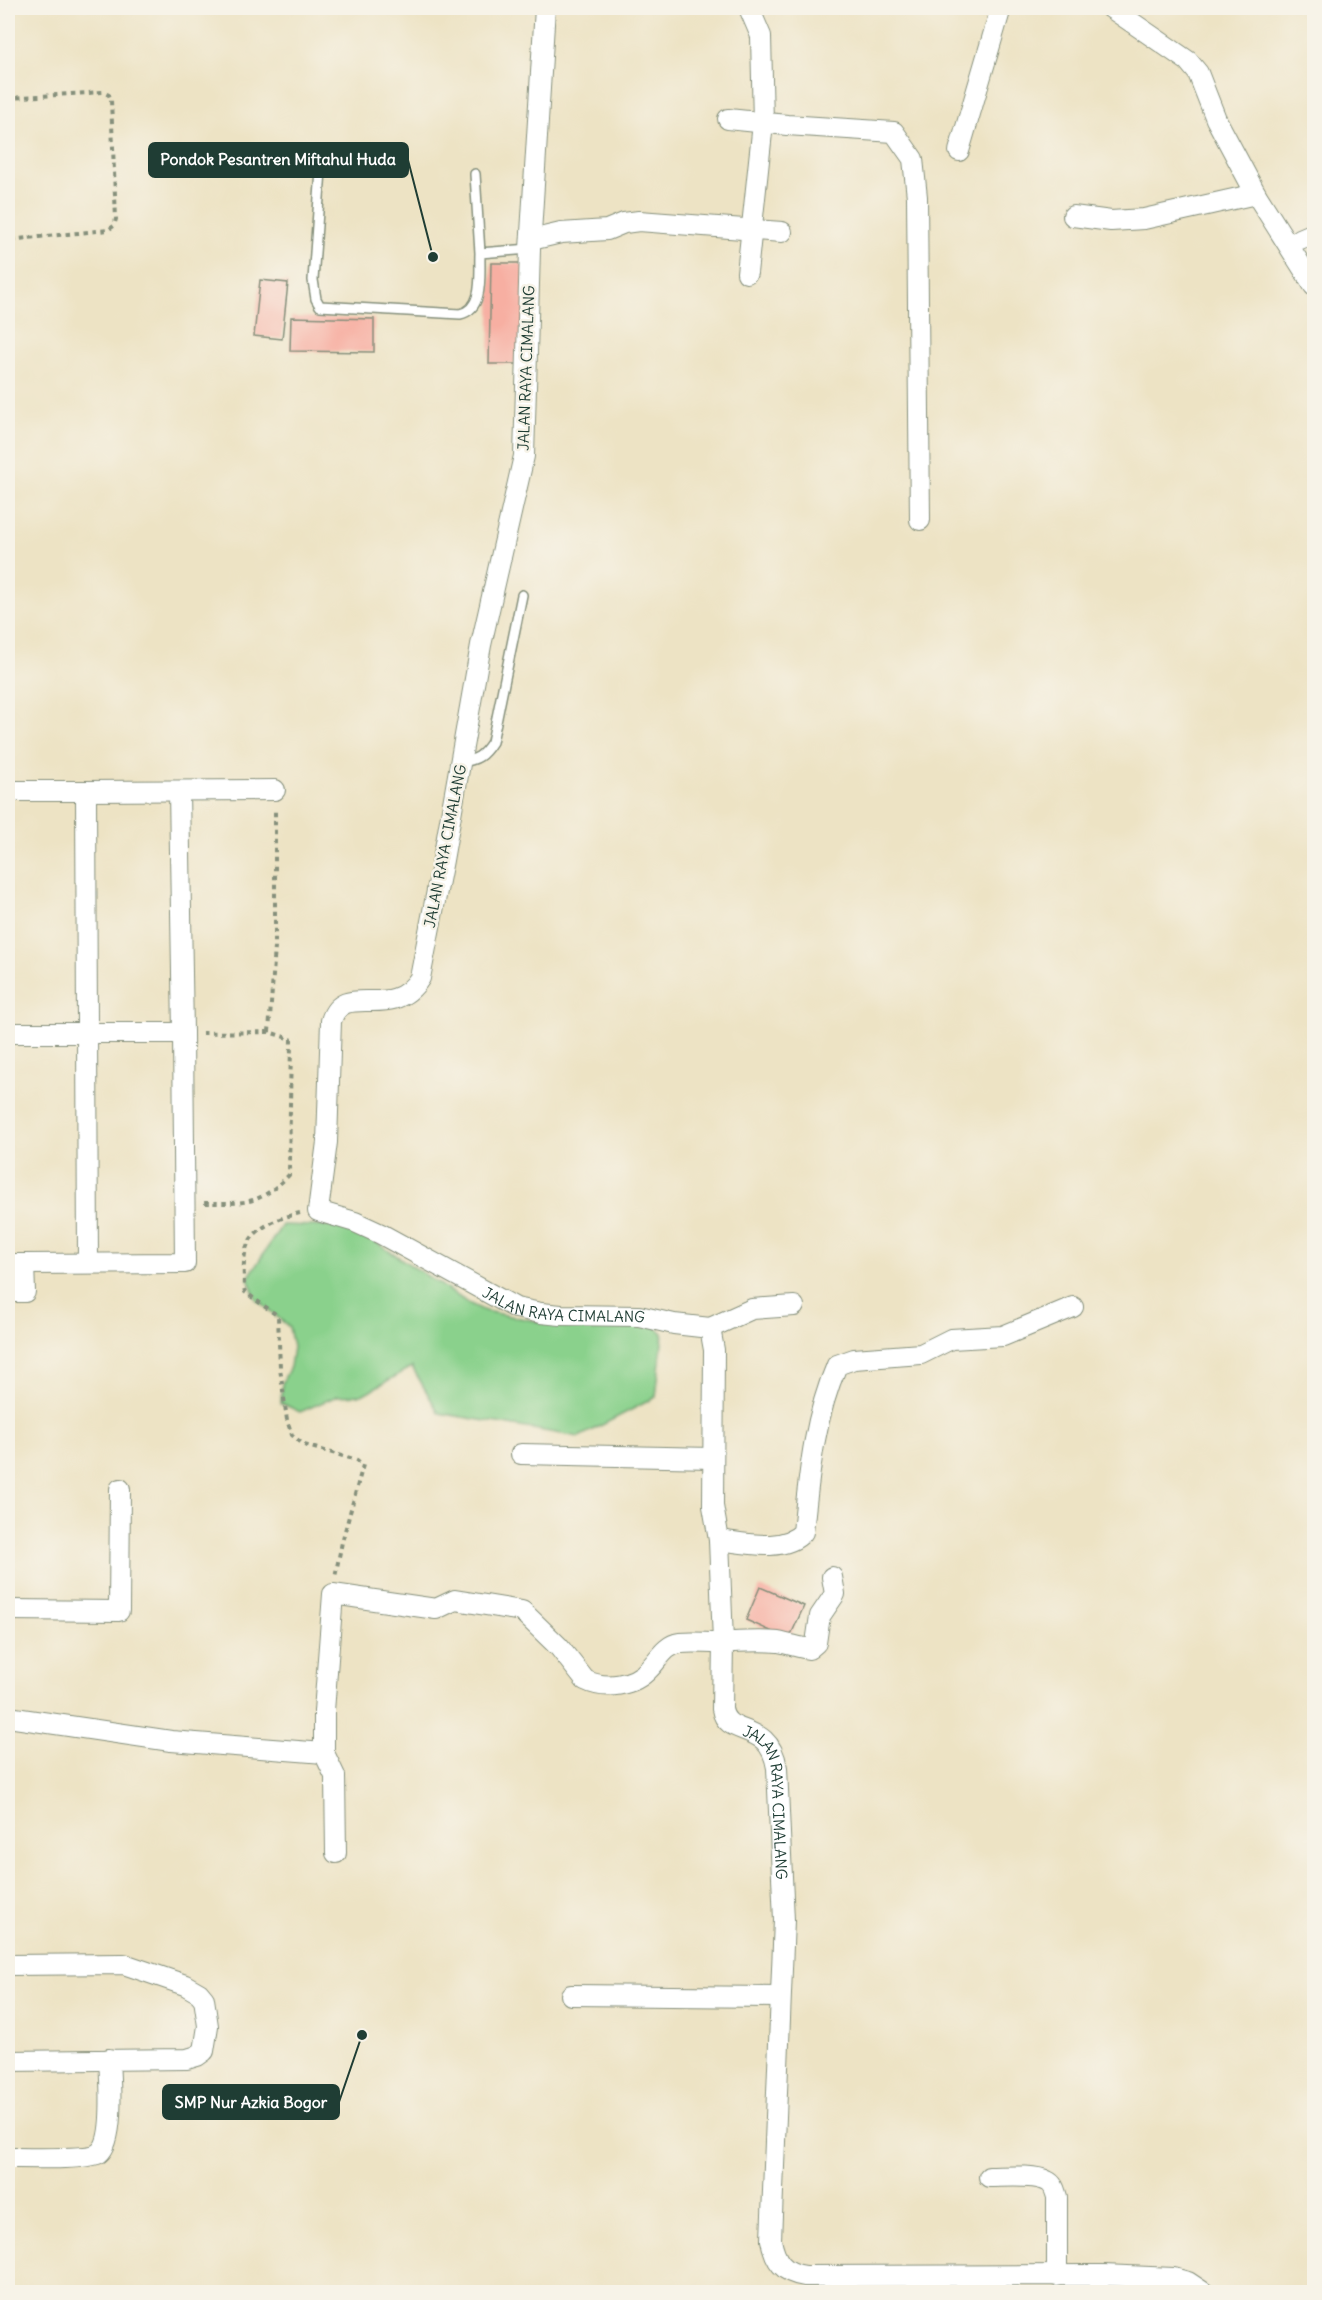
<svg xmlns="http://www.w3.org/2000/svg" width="1322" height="2300" viewBox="0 0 1322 2300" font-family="Delius,sans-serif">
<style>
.green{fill:#8ad18c;stroke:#548760;stroke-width:1.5}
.building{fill:#f7afa2}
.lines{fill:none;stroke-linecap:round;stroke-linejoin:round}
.service-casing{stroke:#86907c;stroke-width:12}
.minor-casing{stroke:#86907c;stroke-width:22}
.path{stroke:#86907c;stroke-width:4;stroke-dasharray:4.5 4.5;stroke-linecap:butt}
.service{stroke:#fff;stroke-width:9}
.minor{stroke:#fff;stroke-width:20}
.labels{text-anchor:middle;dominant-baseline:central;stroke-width:5;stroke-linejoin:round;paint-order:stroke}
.street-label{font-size:15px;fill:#1f3d34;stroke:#f7f3e8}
.leader{fill:none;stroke:#1f3d34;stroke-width:2}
.callout-dot{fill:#1f3d34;stroke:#f7f3e8;stroke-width:2}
.callout{fill:#1f3d34;stroke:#1f3d34;stroke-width:2}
.callout-label{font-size:16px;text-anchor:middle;font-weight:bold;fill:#fff}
</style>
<rect width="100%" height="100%" fill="#f7f3e8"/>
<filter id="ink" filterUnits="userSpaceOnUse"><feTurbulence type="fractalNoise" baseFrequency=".0167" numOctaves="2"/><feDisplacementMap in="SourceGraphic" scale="12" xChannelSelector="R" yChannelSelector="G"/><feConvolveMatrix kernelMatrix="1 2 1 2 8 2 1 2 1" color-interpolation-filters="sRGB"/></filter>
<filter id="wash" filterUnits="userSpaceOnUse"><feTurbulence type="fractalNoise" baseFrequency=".008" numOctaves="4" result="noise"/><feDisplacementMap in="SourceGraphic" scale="24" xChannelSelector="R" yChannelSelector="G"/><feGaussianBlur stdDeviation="1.35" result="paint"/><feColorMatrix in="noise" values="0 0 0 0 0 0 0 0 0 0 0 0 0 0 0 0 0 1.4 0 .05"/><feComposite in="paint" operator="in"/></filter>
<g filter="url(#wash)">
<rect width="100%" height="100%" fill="#ede3c4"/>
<!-- green -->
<path class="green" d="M282,1225L353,1227L468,1303L485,1311L546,1323L630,1317L649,1321L663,1333L656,1397L579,1437L439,1413L412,1367L362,1395L337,1396L300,1412L281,1403L282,1383L290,1367L293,1347L289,1327L256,1299L248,1278Z"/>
<g id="blocks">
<!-- building -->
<path class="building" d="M491,263H526L524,364H489Z
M260,280L288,283L282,339L254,336Z
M291,317L374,319V352L290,351Z
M760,1587L804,1606L789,1639L746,1620Z"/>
</g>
</g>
<g filter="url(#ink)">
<use href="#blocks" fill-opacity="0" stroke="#86907c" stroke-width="1.5"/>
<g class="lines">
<defs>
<path id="service" d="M322,157L313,280L316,299L320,306L460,314C485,309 479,273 480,253L530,249
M475,174L480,253
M461,762C477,760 483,756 492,742L522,595"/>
<g id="minor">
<path id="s1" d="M545,8L530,249L524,456L481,645L443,860L420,978C391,1024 344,979 331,1021L327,1142L318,1211L355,1222L381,1234L516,1308L541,1313L561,1315L639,1316L674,1324L710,1328L714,1350L713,1506L719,1540L723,1642L722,1709C727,1740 769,1718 777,1768L784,1920L771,2240C775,2261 783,2273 805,2276L1103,2275L1174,2278L1188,2282L1203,2292"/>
<path d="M1111,8L1188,61L1198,73L1216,119L1256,194L1314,286"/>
<path d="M728,119L787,125L894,132L913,159L917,197L920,520"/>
<path d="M959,151L1001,8"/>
<path d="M1073,216L1111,221L1144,219L1256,194"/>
<path d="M1300,239L1314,233"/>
<path d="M531,240L561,233L607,230L624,223L639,221L782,232"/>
<path d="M747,273L763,123L761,36L749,8"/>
<path d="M8,791H86L88,1263"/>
<path d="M86,791L275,790"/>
<path d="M179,791L183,1033"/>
<path d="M8,1033H183L185,1263L24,1264"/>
<path d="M8,1264H24L25,1292H8"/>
<path d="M710,1328L752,1309L794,1306"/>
<path d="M521,1454L713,1458"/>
<path d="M719,1540C744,1543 785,1553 803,1532C809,1475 814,1418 837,1365L854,1359L921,1354L951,1339L1003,1336L1073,1307"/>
<path d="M8,1610L119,1611L120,1489"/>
<path d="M8,1717L171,1741L324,1753"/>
<path d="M336,1853L335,1776L324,1753V1711L333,1594L436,1609L455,1600L522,1611L559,1647L585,1680C605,1690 634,1686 649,1669C659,1659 665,1645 680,1643C692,1642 705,1643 717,1643C738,1642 758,1640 778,1642C788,1644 799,1647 809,1649L816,1643L820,1616L835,1594L832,1577"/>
<path d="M8,1965L124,1964L185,1985L199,1993L204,1999L208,2026L204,2051L197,2056L187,2059L8,2061"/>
<path d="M571,1995L780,1997"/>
<path d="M8,2158C23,2158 90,2160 99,2153C115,2141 110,2079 109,2059"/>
<path d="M989,2177C1004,2177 1034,2174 1047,2181C1054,2184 1055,2191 1057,2197V2276"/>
</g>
</defs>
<!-- service casing -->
<use href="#service" class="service-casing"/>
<!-- minor casing -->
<use href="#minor" class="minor-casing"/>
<!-- path -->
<path class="path" d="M8,98L103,92L109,95L111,100L116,219L114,226L108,230L8,240
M269,1032L275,947V808
M202,1033L269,1032L291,1039L289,1175C258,1206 246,1203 204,1203
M300,1213C278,1218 248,1229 245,1254C243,1265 244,1277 244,1288L245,1292L278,1316L280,1368L287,1420L292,1435L304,1445L357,1460L363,1465L342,1542L335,1577"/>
<!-- service -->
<use href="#service" class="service"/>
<!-- minor -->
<use href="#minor" class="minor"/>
</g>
</g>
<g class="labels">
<!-- street labels -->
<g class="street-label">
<text transform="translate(526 368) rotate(-88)">JALAN RAYA CIMALANG</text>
<text transform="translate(445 846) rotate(-79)">JALAN RAYA CIMALANG</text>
<text stroke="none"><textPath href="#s1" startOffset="1546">JALAN RAYA CIMALANG</textPath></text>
<text stroke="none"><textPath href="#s1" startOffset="2192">JALAN RAYA CIMALANG</textPath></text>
</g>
</g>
<!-- callouts -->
<path class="leader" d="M433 257L408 160M362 2035L339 2102"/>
<g class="callout-dot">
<circle cx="433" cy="257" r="6"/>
<circle cx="362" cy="2035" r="6"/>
</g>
<g class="callout">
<rect x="149" y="143" width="259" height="34" rx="6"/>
<rect x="163" y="2085" width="176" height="34" rx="6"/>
</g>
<g class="callout-label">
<text x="278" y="165">Pondok Pesantren Miftahul Huda</text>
<text x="251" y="2108">SMP Nur Azkia Bogor</text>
</g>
<!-- margin -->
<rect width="1322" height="2300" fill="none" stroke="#f7f3e8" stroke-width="30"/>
</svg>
